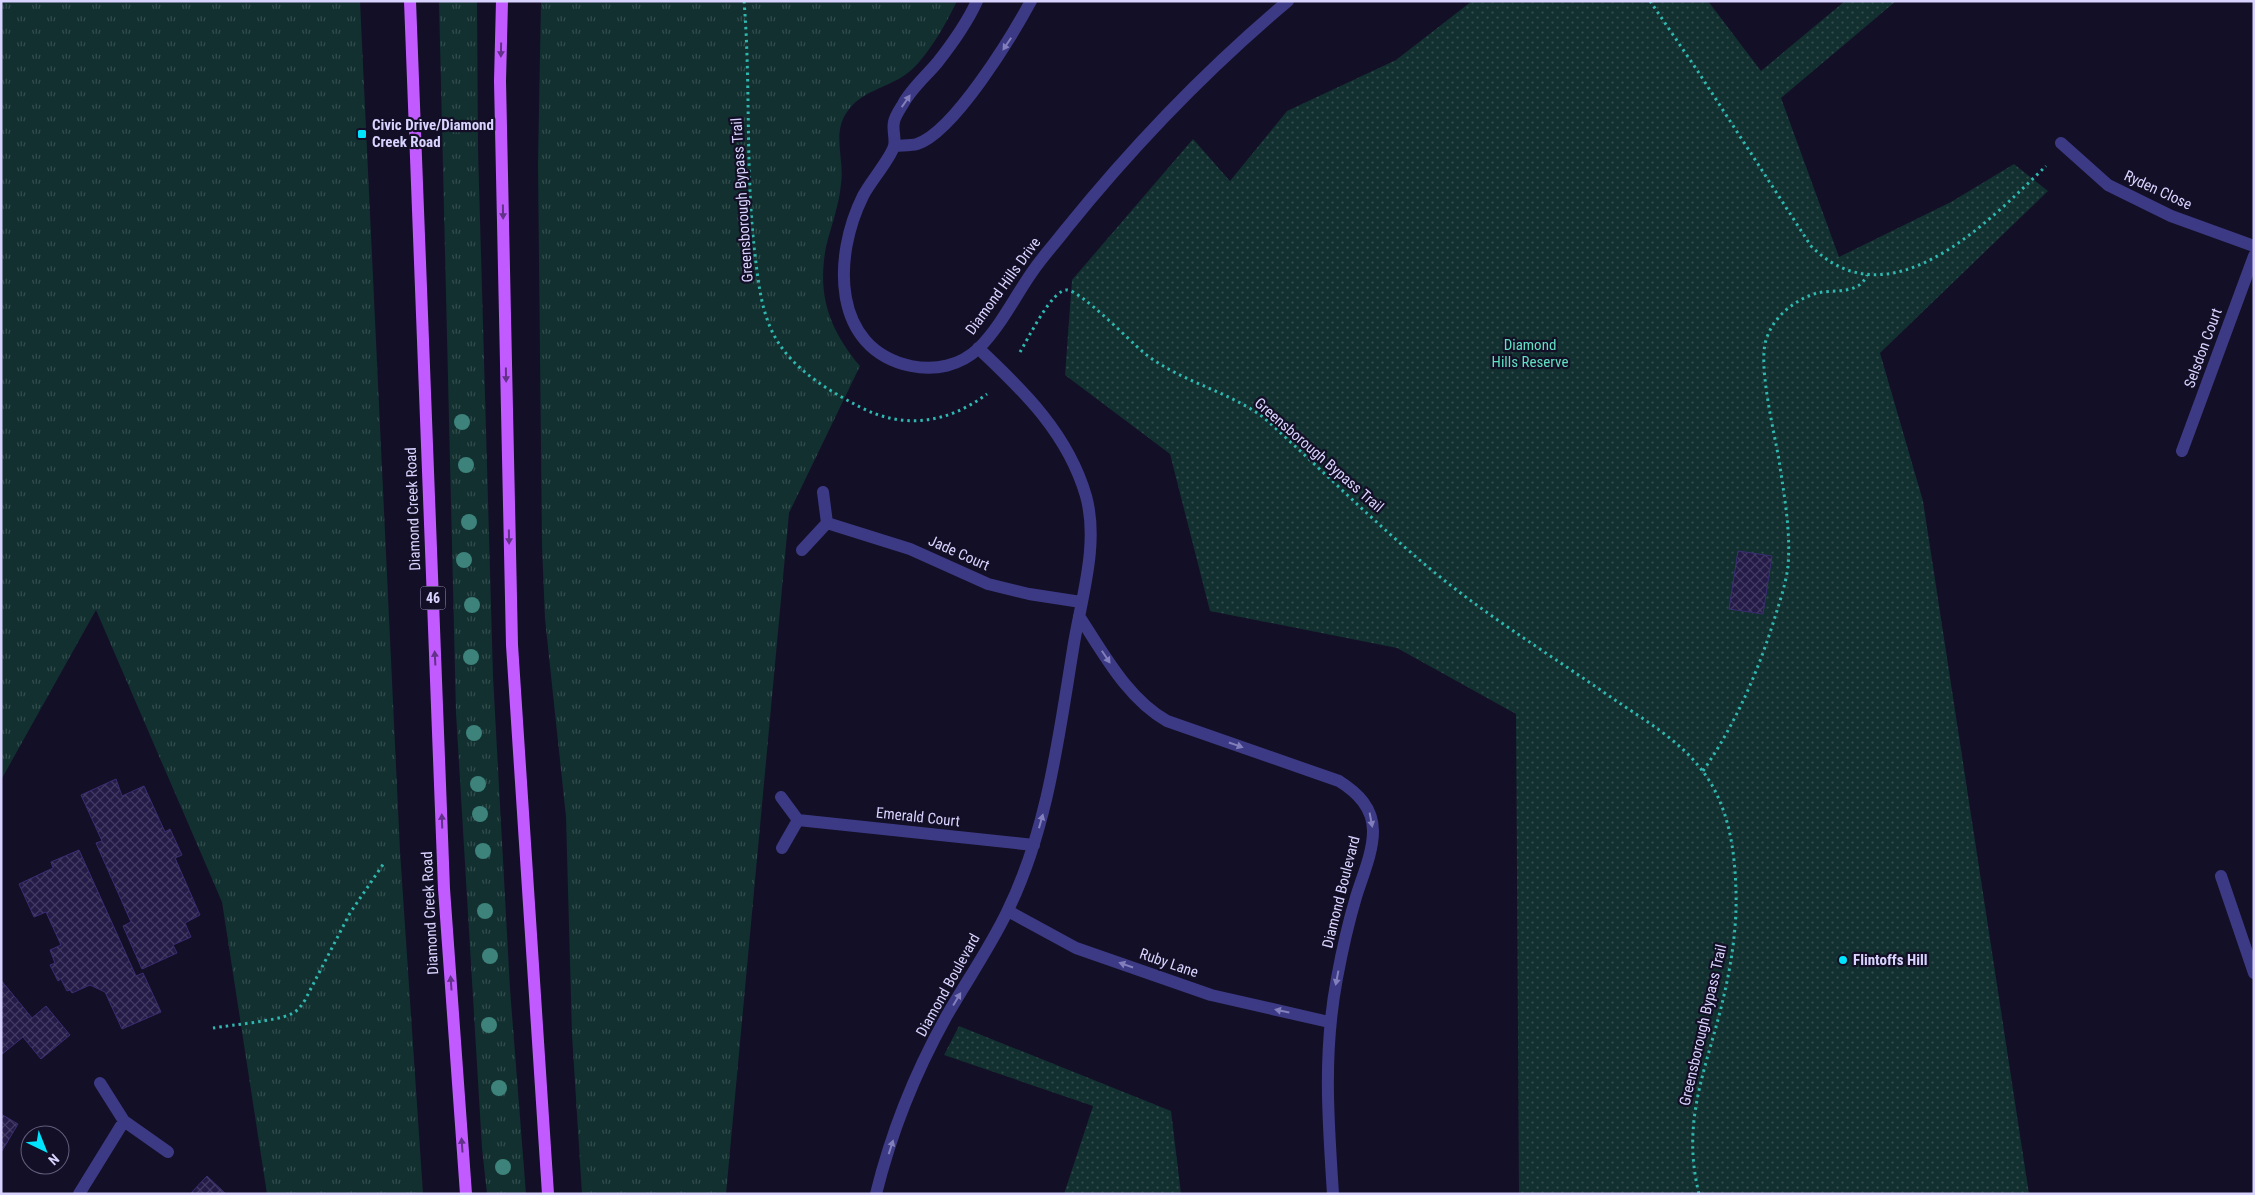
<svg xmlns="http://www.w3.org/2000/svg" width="2255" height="1195" viewBox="0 0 2255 1195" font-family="'Roboto Condensed',sans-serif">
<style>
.grass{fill:url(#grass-tufts)}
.park{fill:url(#park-dots)}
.building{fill:url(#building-cross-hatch);stroke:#3b2d73}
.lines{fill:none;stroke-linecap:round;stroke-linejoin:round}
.path{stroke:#2fb8b0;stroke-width:3;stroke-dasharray:2.5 4;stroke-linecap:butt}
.minor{stroke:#3d3a85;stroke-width:12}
.major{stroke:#c25bff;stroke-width:12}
.tree{fill:#3d827b}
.oneway{fill:#837fbc}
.oneway2{fill:#623188}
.poi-dot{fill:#00e5ff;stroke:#130f26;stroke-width:2}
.labels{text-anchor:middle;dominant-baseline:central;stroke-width:4.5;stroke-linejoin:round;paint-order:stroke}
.shield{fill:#130f26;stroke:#9e99be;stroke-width:1}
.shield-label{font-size:14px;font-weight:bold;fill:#d9d4ff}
.poi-label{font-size:15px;font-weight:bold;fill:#d9d4ff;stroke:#130f26;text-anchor:start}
.street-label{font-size:15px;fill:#d9d4ff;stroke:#130f26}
.park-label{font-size:15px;fill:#5fe0c0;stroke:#130f26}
</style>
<defs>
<pattern id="grass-tufts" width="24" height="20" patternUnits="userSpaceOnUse" patternTransform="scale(1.25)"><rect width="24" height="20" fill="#12302f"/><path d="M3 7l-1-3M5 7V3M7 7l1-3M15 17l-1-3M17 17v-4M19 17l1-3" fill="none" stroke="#344d4e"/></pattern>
<pattern id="park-dots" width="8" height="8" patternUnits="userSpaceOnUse" patternTransform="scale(1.25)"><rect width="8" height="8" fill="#12302f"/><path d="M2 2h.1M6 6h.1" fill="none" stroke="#344d4e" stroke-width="1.8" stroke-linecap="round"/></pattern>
<pattern id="building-cross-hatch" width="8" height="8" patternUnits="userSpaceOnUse" patternTransform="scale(1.25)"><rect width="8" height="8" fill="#241b47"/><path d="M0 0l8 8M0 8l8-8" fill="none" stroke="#433b63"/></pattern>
</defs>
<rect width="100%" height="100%" fill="#130f26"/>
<!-- grass -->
<path class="grass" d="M1,1H360L400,851L423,1194H267L222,902L96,610L1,780Z
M439,1H477L478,149L493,676L510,989L526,1194H487L482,1148L456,713Z
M541,1H957C946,24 924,64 902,77C884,88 863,92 850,108C830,131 845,158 841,184C839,206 831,226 826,247C817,295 829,329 860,366L789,513L726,1194H582L572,1035L566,817L545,619L542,546L538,164Z"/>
<!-- park -->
<path class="park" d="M1472,1H1708L1761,71L1845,1H1896L1781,98L1839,257L1951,202L2014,164L2048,191L1880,353L1923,501L2029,1194H1519L1516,714L1397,648L1210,611L1170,454L1065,375L1072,280L1193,139L1230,181L1287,111L1396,60Z
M959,1026L1171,1111L1181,1194H1064L1093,1106L944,1055Z"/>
<!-- building -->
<path class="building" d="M1738,551L1772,556L1763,614L1729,609Z
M116,779L122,796L144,786L165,832L170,829L182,855L175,858L200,915L185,923L191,937L173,945L177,953L142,969L123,926L131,922L96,843L102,841L81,795Z
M79,850L136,976L143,973L161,1012L122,1029L105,992L90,985L72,993L70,990L67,991L61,979L58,981L50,965L55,963L50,950L61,945L46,912L34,917L19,884L53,868L51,862Z
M1,980L32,1018L46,1006L70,1035L41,1059L23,1037L1,1055Z
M1,1114L18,1124L2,1151L1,1150Z
M207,1176L226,1194H190Z"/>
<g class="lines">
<!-- path -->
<path class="path" d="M744,1C751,86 745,170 755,255C759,287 762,321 782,348C801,374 831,392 860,407C904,430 948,423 987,394
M1650,1L1697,70L1811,246C1890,325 1988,222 2046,166
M1020,352C1028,339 1052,289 1067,290C1081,291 1129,340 1143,352C1178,381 1226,390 1263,417C1327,474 1387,536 1454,588C1506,628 1562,663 1615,700C1646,721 1682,742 1704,773C1729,807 1735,851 1736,892C1737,933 1730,972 1720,1012C1703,1077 1682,1125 1699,1194
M1703,771C1736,723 1758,672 1775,617C1780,601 1786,583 1788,566C1791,531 1784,495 1779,460C1774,431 1758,366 1766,340C1773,317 1794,300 1817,293C1834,289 1859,295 1867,275
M213,1028C231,1025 277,1021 291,1014C298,1011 301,1006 305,1000L350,913L384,863"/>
<!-- minor -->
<path class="minor" d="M977,1C967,23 952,44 937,63C926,76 911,89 903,104C900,109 895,116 894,122C892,129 896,139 894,146C891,158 870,182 863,196C833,256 831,349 911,366C935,371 960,366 979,348C1002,325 1016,294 1035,268C1045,254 1056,242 1066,229C1133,146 1206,70 1288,1
M2061,143L2108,185L2171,216L2254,246
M894,146C901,145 910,146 917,144C954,132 1012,36 1031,1
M2182,451L2254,256
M827,523L910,549L988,584L1029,594L1081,602
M802,550L827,523L823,492
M1079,616C1104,654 1127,698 1167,721L1339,781C1358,793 1373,808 1373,831C1373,853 1362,877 1356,897C1348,924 1342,951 1337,978C1323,1052 1328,1119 1333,1194
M781,797L798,820L782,848
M798,820L1034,845
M2221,876L2254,973
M1008,911L1076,948L1211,995L1329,1022
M100,1083L124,1121L168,1152
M79,1194L124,1121
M876,1194C891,1133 916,1071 946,1017C966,982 989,949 1007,912C1048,829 1059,734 1074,643C1082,596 1099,543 1086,496C1068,434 1024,391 978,348"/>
<!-- major -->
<path class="major" d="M410,1L444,889L466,1194
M502,1L500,81L512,645L548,1194"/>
</g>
<!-- trees -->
<g class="tree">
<circle cx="462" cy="422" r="8"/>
<circle cx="466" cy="465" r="8"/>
<circle cx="469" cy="522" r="8"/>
<circle cx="464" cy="560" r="8"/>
<circle cx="472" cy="605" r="8"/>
<circle cx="471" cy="657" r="8"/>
<circle cx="474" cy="733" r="8"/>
<circle cx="478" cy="784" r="8"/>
<circle cx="480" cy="814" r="8"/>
<circle cx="483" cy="851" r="8"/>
<circle cx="485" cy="911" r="8"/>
<circle cx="490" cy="956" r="8"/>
<circle cx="489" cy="1025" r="8"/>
<circle cx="499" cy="1088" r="8"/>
<circle cx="503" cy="1167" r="8"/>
</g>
<!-- one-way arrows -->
<defs><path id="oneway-solid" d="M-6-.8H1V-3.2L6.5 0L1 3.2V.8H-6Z" transform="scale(1.25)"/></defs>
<g class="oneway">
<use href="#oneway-solid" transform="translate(1007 44) rotate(124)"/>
<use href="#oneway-solid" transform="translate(906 101) rotate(-55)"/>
<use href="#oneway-solid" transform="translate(1106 657) rotate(56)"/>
<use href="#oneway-solid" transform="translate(1236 745) rotate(19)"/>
<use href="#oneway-solid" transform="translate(1371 820) rotate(79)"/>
<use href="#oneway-solid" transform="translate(1041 821) rotate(-74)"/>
<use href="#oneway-solid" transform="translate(1126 965) rotate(-161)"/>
<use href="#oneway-solid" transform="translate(1337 978) rotate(101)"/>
<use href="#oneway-solid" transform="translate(957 999) rotate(-59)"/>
<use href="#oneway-solid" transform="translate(1282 1011) rotate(-168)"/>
<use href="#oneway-solid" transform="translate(891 1147) rotate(-72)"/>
</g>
<g class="oneway2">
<use href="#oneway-solid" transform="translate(501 50) rotate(91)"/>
<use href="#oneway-solid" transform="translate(503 212) rotate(89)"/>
<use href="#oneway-solid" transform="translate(506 375) rotate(89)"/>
<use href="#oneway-solid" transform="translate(509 537) rotate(89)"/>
<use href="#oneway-solid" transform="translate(435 658) rotate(-93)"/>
<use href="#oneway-solid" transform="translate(442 821) rotate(-92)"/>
<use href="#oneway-solid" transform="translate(451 983) rotate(-94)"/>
<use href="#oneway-solid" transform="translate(462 1145) rotate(-94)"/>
</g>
<!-- markers -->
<g class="poi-dot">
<rect x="357" y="129" width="10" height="10" rx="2.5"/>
<circle cx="1843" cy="960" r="5"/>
</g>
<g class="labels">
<!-- shield labels -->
<rect class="shield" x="420.5" y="586.5" width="25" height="23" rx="4"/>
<g class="shield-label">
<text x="433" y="598">46</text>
</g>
<!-- poi labels -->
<g class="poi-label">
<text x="372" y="125">Civic Drive/Diamond<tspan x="372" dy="17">Creek Road</tspan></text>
<text x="1853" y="960">Flintoffs Hill</text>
</g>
<!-- street labels -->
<g class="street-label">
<text transform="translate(2158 190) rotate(25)">Ryden Close</text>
<text transform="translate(742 200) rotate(-94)">Greensborough Bypass Trail</text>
<text transform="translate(1003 286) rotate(-54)">Diamond Hills Drive</text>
<text transform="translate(2203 348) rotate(-70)">Selsdon Court</text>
<text transform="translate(1319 455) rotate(41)">Greensborough Bypass Trail</text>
<text transform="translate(413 509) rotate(-92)">Diamond Creek Road</text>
<text transform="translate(959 553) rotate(24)">Jade Court</text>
<text transform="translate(918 817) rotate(6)">Emerald Court</text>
<text transform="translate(1341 892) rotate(-76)">Diamond Boulevard</text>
<text transform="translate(430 913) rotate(-93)">Diamond Creek Road</text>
<text transform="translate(1169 963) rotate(19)">Ruby Lane</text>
<text transform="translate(948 985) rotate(-61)">Diamond Boulevard</text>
<text transform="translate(1703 1025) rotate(-77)">Greensborough Bypass Trail</text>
</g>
<!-- park labels -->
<g class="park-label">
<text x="1530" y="345">Diamond<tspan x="1530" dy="17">Hills Reserve</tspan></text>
</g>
</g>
<!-- border -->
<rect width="2255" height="1195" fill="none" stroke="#d9d4ff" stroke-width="5"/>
<!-- north arrow -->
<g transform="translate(45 1150) rotate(137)"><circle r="24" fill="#130f26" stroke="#625e7d"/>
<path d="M0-4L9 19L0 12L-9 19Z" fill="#00e5ff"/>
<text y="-8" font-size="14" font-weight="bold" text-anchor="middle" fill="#d9d4ff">N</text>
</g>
</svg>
